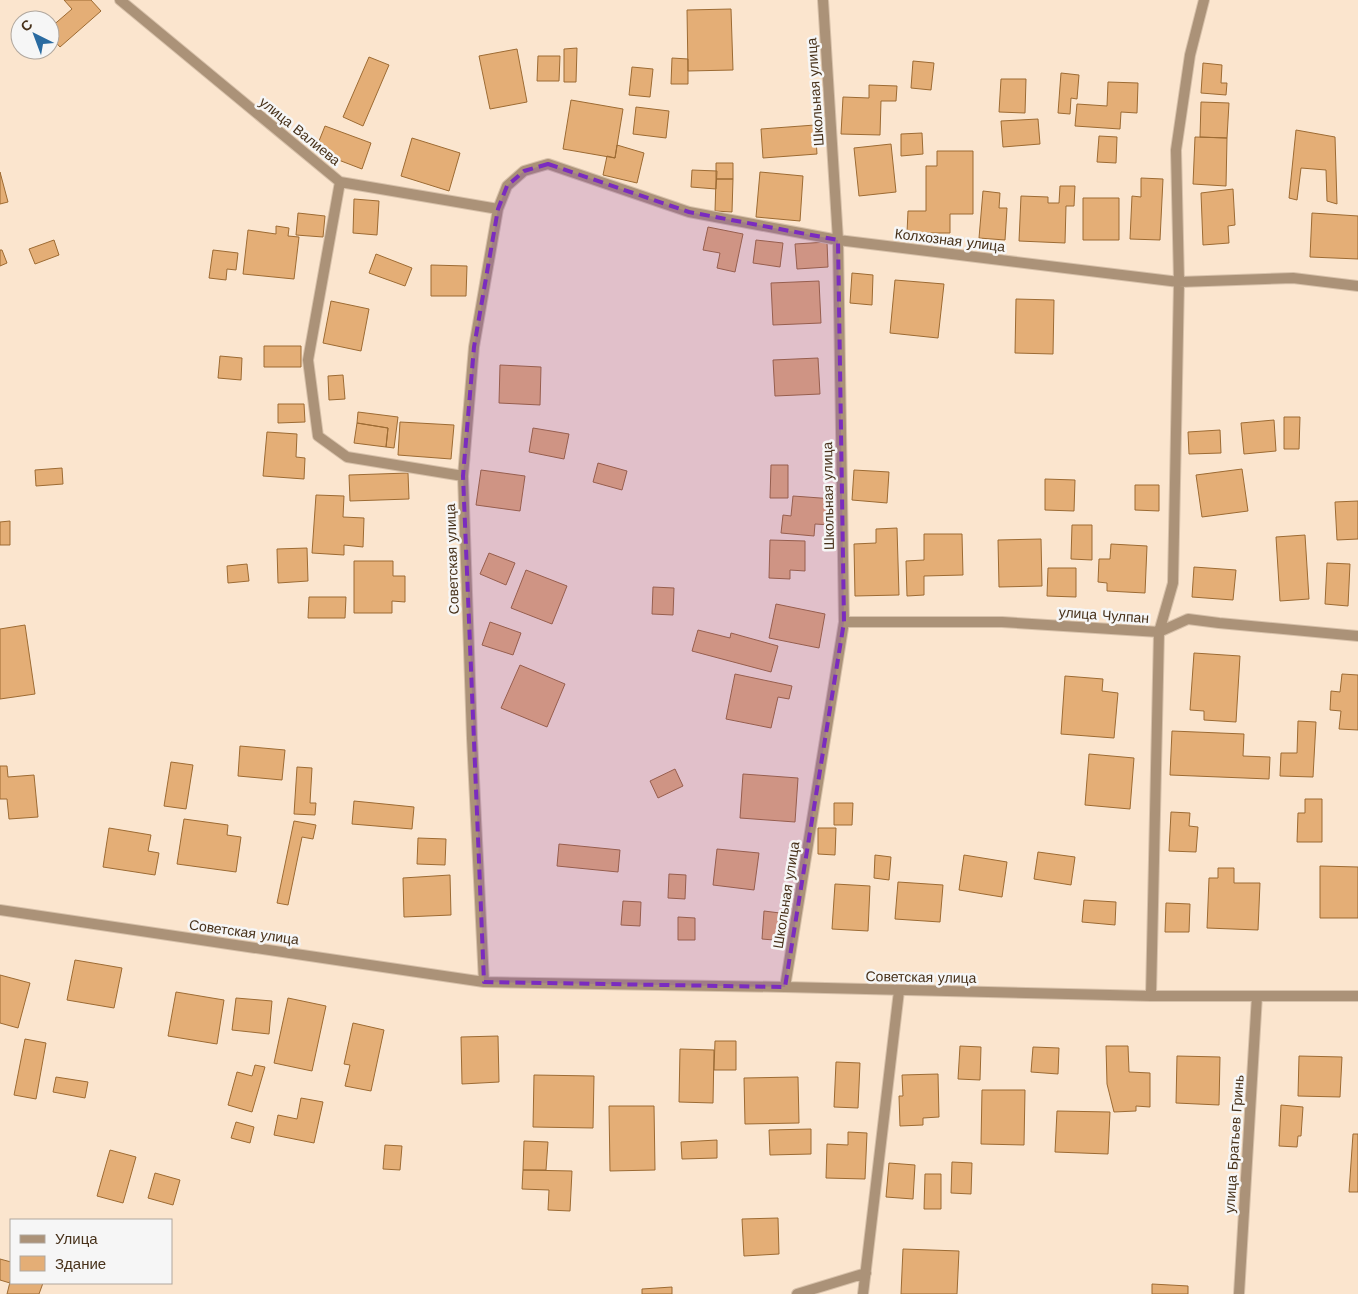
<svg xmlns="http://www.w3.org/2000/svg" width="1358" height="1294" viewBox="0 0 1358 1294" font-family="'Work Sans',sans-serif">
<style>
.building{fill:#e4ae76;stroke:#9d6b33}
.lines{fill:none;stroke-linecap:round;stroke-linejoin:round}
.street-casing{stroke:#d7c1aa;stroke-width:12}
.street{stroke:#ab9278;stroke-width:10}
.marked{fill:#7b2cbf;fill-opacity:0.2;stroke:#7b2cbf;stroke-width:4;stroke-dasharray:10 6;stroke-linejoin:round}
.labels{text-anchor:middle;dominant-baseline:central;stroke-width:5;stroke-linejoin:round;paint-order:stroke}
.street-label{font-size:14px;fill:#47311a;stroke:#f6f6f6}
</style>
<rect width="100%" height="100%" fill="#fbe5ce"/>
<!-- building -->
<path class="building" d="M64,0H91L101,11L60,47L50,36V28L72,9Z
M731,9L733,70L688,71L687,10Z
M577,48L576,82H564V49Z
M517,49L527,102L490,109L479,56Z
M538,56H560L559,81H537Z
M369,57L389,65L363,126L343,117Z
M672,58L688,59V84H671Z
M913,61L934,63L931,90L911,88Z
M1203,63L1222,65L1221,83H1227L1226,95L1201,93Z
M632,67L653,69L650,97L629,95Z
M1061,73L1079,75L1077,99L1071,98L1070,114L1058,113Z
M1001,79H1026L1025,113L999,112Z
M1108,82L1138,83L1137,113L1121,112L1120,129L1075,126L1077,104L1107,106Z
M869,85L897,86L896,101H881L880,135L841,134L843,97L869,98Z
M571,100L623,109L615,158L563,149Z
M1201,102L1229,103L1227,138L1200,137Z
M636,107L669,111L666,138L633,134Z
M1038,119L1040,144L1003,147L1001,121Z
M815,125L817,154L763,158L761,129Z
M325,126L371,143L362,169L315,151Z
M1296,130L1335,137L1337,204L1327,201L1326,170L1301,168L1297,200L1289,198Z
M922,133L923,154L901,156V134Z
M1099,136L1117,137L1116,163L1097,162Z
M1195,137L1227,138L1226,186L1193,184Z
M412,138L460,153L449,191L401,176Z
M891,144L896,192L859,196L854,148Z
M617,145L644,153L637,183L603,175L607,156L615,158Z
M937,151H973V214H950V233H907L908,211H926V166H937Z
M716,163H733V179H716Z
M692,170L717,171L716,189L691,187Z
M0,172L8,202L0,204Z
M760,172L803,176L800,221L756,217Z
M1141,178L1163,179L1160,240L1130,239L1132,196L1141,197Z
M716,179H733L732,212L715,211Z
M1060,186H1075L1074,206H1066L1065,243L1019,241L1021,196L1048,197V203H1059Z
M1233,189L1235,225L1228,226L1229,243L1203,245L1201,193Z
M983,191L1000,193L999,208H1007L1005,240L979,238Z
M1083,198H1119V240H1083Z
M354,199L379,201L377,235L353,233Z
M298,213L325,216L323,237L296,235Z
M1312,213L1358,216V259L1310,257Z
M276,226L289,228L288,236L299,237L294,279L243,274L248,230L276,234Z
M708,227L743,234L735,272L717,268L720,253L703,250Z
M54,240L59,255L35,264L29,249Z
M756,240L783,243L780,267L753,263Z
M827,242L828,267L797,269L795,244Z
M0,250H2L7,263L0,266Z
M213,250L238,253L236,270L227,269L226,280L209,278Z
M376,254L412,268L405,286L369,273Z
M431,265L467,266L466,296H431Z
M852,273L873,275L872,305L850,303Z
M895,280L944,284L938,338L890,333Z
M819,281L821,323L773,325L771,283Z
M1016,299L1054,300L1053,354L1015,353Z
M331,301L369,309L361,351L323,343Z
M264,346H301V367H264Z
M220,356L242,358L241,380L218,378Z
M818,358L820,394L775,396L773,360Z
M500,365L541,367L540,405L499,403Z
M343,375L345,399L329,400L328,376Z
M278,404H304L305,422L278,423Z
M358,412L398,417L394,448L386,447L388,428L357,423Z
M1284,417H1300L1299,449H1284Z
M1274,420L1276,451L1244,454L1241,423Z
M400,422L454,425L451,459L398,455Z
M357,423L388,428L386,447L354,443Z
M533,428L569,434L564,459L529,452Z
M1220,430L1221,453L1189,454L1188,432Z
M267,432L297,434L296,457L305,458L304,479L263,476Z
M598,463L627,471L622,490L593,482Z
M771,465H788V498H770Z
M62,468L63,484L36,486L35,470Z
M1242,469L1248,511L1202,517L1196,475Z
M481,470L525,476L520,511L476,505Z
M854,470L889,472L887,503L852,500Z
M408,473L409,499L350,501L349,475Z
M1045,479L1075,480L1074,511L1045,510Z
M1135,485H1159V511L1135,510Z
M316,495L344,496L343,517L364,518L363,547L344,545V555L312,553Z
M793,496L834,499L832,525L815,524L814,536L781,533L783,515L791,516Z
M1358,501V539L1337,540L1335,502Z
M10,521V545H0V522Z
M1072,525H1092V560L1071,559Z
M897,528L899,595L855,596L854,544L876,543V529Z
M924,534H962L963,575L924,576V595L907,596L906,561L924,560Z
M1305,535L1309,599L1280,601L1276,537Z
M1041,539L1042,586L999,587L998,540Z
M770,540L805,541V571L790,570V579L769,578Z
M1111,544L1147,546L1145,593L1107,591V583L1098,582L1099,559H1110Z
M307,548L308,581L278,583L277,549Z
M489,553L515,563L506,585L480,574Z
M354,561H393V576H405V602L392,601V613H354Z
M1327,563L1350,564L1348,606L1325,604Z
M247,564L249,581L228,583L227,566Z
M1194,567L1236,570L1233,600L1192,597Z
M1048,568H1076V597L1047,596Z
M526,570L567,586L552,624L511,608Z
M653,587L674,588L673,615L652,614Z
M309,597H346L345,618H308Z
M776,604L825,614L819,648L769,638Z
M490,622L521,633L513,655L482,645Z
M25,625L35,694L0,699V629Z
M698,630L730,638L731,633L778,646L771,672L692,651Z
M1194,653L1240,656L1236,722L1204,720V711L1190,710Z
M520,665L565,684L547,727L501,708Z
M735,674L792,686L789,699L778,697L771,728L726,719Z
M1342,674L1358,675V730L1339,729L1341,711L1330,710L1331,691L1340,692Z
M1065,676L1103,679L1102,691L1118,693L1114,738L1061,734Z
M1298,721L1316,722L1313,777L1280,776L1281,753H1297Z
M1172,731L1244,734L1243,756L1270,757L1269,779L1170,775Z
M240,746L285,750L282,780L238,776Z
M1089,754L1134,758L1130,809L1085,805Z
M171,762L193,765L186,809L164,806Z
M0,766H7L8,777L34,775L38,817L9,819L7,799H0Z
M297,767L312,768L310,803H316L315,815L294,814Z
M675,769L683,786L658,798L650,781Z
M743,774L798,778L795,822L740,818Z
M1305,799H1322V842H1297L1298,813H1305Z
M354,801L414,807L412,829L352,824Z
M834,803H853L852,825H834Z
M1171,812L1190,813L1189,826L1198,827L1196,852L1169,851Z
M184,819L228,825L227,835L241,837L236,872L177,864Z
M294,821L316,825L313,839L302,837L288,905L277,903Z
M109,828L151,835L148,851L159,853L155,875L103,867Z
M818,828H836L835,855L818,854Z
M418,838L446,839L445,865L417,864Z
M559,844L620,850L618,872L557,866Z
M717,849L759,853L754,890L713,885Z
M1038,852L1075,857L1071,885L1034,879Z
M875,855L891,857L889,880L874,878Z
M964,855L1007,862L1002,897L959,890Z
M1320,866L1358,867V918H1320Z
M1218,868H1234V883H1260L1258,930L1207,928L1209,878H1218Z
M669,874L686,875L685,899L668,898Z
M450,875L451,915L404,917L403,878Z
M898,882L943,885L940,922L895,919Z
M835,884L870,886L868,931L832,929Z
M1084,900L1116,902L1115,925L1082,922Z
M623,901L641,902L640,926L621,925Z
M1166,903L1190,904L1189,932H1165Z
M764,911L788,914L785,941L762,939Z
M678,917L695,918V940H678Z
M75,960L122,968L114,1008L67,1000Z
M0,975L30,983L18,1028L0,1023Z
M176,992L224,1000L217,1044L168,1036Z
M236,998L272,1001L269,1034L232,1030Z
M288,998L326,1006L312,1071L274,1063Z
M353,1023L384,1030L371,1091L345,1086L350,1065L344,1064Z
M498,1036L499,1082L462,1084L461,1037Z
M25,1039L46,1043L36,1099L14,1095Z
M715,1041H736V1070H714Z
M960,1046L981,1047L980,1080L958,1079Z
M1106,1046H1128L1129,1072L1150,1073V1107L1136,1106V1111L1114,1112L1107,1084Z
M1033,1047L1059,1048L1058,1074L1031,1072Z
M680,1049L714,1050L713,1103L679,1102Z
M1177,1056L1220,1057L1219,1105L1176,1103Z
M1299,1056L1342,1057L1340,1097L1298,1096Z
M836,1062L860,1063L858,1108L834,1107Z
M255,1065L265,1067L252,1112L228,1105L237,1072L252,1076Z
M938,1074L939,1117L923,1118V1125L900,1126L899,1096H903L902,1075Z
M534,1075L594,1076L593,1128L533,1127Z
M56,1077L88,1082L85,1098L53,1092Z
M798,1077L799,1123L745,1124L744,1078Z
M982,1090H1025L1024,1145L981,1144Z
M301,1098L323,1102L314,1143L274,1135L278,1115L297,1119Z
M1281,1105L1303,1107L1301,1136H1298L1297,1147L1279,1146Z
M609,1106H654L655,1170L610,1171Z
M1057,1111L1110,1112L1108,1154L1055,1152Z
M236,1122L254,1127L250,1143L231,1138Z
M811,1129V1154L770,1155L769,1130Z
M848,1132L867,1133L865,1179L826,1178L827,1144L848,1145Z
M1353,1134H1358V1192H1349Z
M717,1140V1158L682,1159L681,1142Z
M524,1141L548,1142L546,1170H523Z
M385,1145L402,1146L400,1170L383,1169Z
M110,1150L136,1157L123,1203L97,1196Z
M952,1162L972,1163L971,1194L951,1193Z
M889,1163L915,1165L913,1199L886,1197Z
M523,1170L572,1171L570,1211L548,1210L549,1190L522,1189Z
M155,1173L180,1180L173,1205L148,1198Z
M925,1174H941V1209H924Z
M778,1218L779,1254L744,1256L742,1219Z
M903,1249L959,1251L957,1294H901Z
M0,1259L11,1262V1278L10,1283L0,1280Z
M11,1278V1283H43L39,1294H7Z
M1152,1284L1188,1286V1294H1152Z
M672,1287V1294H642V1289Z"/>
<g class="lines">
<defs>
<path id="street" d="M120,0L340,182L498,209
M340,182L308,360L318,436L347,457L463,476
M844,622H1002L1159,632L1188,619L1219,623L1358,636
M0,910L484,982L785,987L1151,996H1358
M484,982L472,738L463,476L474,347L498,209L507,186L524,171L548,164L689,212L838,240L1179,282L1293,278L1358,286
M785,987L844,622L838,240L823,0
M1151,996L1159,632L1173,583L1179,282L1176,150L1190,55L1204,0
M797,1294L866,1273
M863,1294L899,991
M1239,1294L1257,996"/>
</defs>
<!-- street casing -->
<use href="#street" class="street-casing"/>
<!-- street -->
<use href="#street" class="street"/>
</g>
<!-- marked area -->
<path class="marked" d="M548,164L689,212L838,240L844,622L785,987L484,982L463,476L474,347L498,209L507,186L524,171Z"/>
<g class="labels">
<!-- street labels -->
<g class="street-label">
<text transform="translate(815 92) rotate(-94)">Школьная улица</text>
<text transform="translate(300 131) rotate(39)">улица Валиева</text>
<text transform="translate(950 240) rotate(7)">Колхозная улица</text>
<text transform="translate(828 496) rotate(-91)">Школьная улица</text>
<text transform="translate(452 559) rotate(-92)">Советская улица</text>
<text transform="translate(1104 615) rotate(4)">улица Чулпан</text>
<text transform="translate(786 895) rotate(-81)">Школьная улица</text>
<text transform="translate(244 932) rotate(8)">Советская улица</text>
<text transform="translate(921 977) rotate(1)">Советская улица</text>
<text transform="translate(1234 1144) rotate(-86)">улица Братьев Гринь</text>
</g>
</g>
<!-- legend -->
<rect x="10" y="1219" width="162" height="65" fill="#f6f6f6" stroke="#b0a79e"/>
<rect x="20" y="1235" width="25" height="8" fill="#ab9278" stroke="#b0a79e"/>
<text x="55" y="1244" font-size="15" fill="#47311a">Улица</text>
<rect x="20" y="1256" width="25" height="15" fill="#e4ae76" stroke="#b0a79e"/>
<text x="55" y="1269" font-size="15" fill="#47311a">Здание</text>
<!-- north arrow -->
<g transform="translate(35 35) rotate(318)"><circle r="24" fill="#f6f6f6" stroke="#b0a79e"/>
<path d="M0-4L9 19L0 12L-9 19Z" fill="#2a6ba1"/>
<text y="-8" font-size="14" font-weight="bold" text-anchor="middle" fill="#47311a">С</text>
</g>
</svg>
